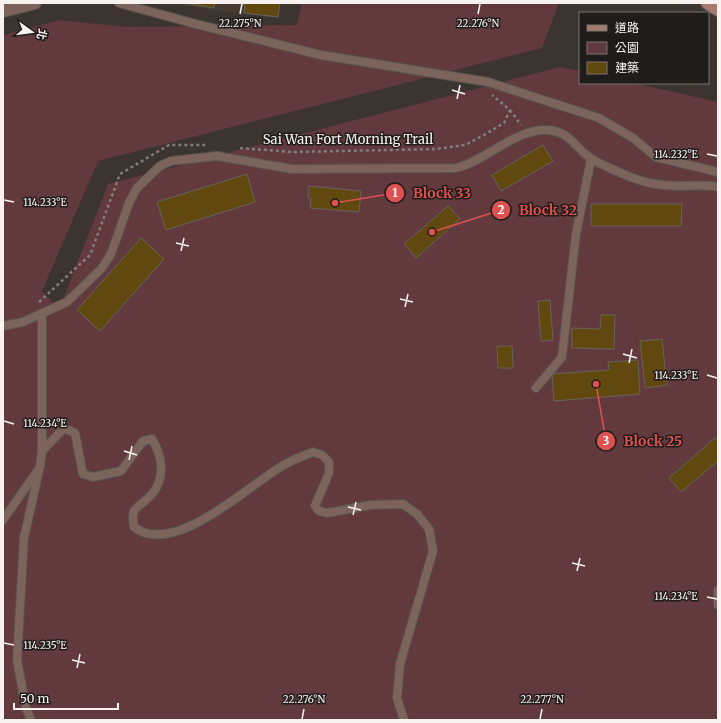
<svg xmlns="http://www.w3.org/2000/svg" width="721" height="723" viewBox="0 0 721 723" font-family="Merriweather,'Noto Sans TC',serif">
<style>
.built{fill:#473b32}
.green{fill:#623a3d}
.building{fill:#61480f;stroke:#67635b}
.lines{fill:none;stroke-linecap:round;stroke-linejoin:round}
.lane-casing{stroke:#59534e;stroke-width:10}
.street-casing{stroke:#59534e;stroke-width:14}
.secondary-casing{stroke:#59534e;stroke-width:14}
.path{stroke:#837d79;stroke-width:2.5;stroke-dasharray:3 3;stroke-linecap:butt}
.lane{stroke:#7c635b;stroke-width:8}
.street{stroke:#7c635b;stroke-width:12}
.secondary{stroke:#a37b6f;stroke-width:12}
.ticks{fill:none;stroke:#f8f3f0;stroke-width:1.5}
.labels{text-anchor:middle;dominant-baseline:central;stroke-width:3;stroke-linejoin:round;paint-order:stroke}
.street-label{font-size:13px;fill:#f8f3f0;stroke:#1f1c1a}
.ticks-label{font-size:10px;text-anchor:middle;fill:#f8f3f0;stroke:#1f1c1a;stroke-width:3;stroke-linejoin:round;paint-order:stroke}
.leader{fill:none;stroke:#dd5150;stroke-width:1.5}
.callout-dot{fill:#dd5150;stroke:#1f1c1a;stroke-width:1.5}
.mark-label{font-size:12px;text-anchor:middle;font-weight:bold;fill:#fff}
.callout-label{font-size:14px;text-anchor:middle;font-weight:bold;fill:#dd5150;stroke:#1f1c1a;stroke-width:3;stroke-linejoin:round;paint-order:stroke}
</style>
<rect width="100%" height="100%" fill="#3b342f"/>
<!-- built -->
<path class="built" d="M183,3H280L278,18L183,6Z"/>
<!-- green -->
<path class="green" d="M302,3H559L542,48L98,161L42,291L58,308L61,305L108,184L560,67L580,71V83H633L718,102V720H3V35L60,20L126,27L297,25Z"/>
<!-- building -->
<path class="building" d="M184,3H215L214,8Z
M245,3H280L278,17L244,13Z
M543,145L553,161L501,191L492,175Z
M247,174L255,202L166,230L157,202Z
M309,186L361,191L359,212L310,208L311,198H308Z
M591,204H682L681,226H591Z
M448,206L460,219L416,258L404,244Z
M141,238L164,259L100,331L77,310Z
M550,300L553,340L541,341L538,301Z
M601,315H615L614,349L572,348V328L600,329Z
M662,339L667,385L645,388L640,341Z
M497,346H512L513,368H498Z
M638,360L640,394L554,401L552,374L609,370L608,362Z
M715,438L718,442V461L681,492L669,478Z"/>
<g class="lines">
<defs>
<path id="lane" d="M119,3L192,23L321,55L488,82L599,118L633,138L656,157L718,172
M3,326L23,322L67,302L102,268L111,254L129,203L137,188L160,166L171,161L217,156L292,169L456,168C485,161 512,132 542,130C572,128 575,152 597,162C618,172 640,183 663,185C681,187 700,184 718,187
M536,388L562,357L576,234L591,159
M42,451L64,428L75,433L83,474L93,477L121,471L143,441L152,439C162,455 166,478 152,494C147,500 138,505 134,511C132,516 133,522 134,527C174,558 249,485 282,466C292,460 303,456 313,452L322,455L329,462V473L315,506L319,511L327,513L371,505L403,504L417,514L429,529L433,551L400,664L397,698L404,720
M3,520L38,470
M718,590V605
M31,720L26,708L17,660L24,538L40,466L42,451V313"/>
<path id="street" d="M3,11L35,3"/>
<path id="secondary" d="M707,3L718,10"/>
</defs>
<!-- lane casing -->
<use href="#lane" class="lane-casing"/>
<!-- street casing -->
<use href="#street" class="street-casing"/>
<!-- secondary casing -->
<use href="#secondary" class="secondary-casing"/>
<!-- path -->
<path class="path" d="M510,110L521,125
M240,148L292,152L436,149L465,145L484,135L504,123L510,110L492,95
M39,302L90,255L120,174L169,145H205"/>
<!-- lane -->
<use href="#lane" class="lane"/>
<!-- street -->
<use href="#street" class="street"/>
<!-- secondary -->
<use href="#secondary" class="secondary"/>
</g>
<!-- ticks -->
<path class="ticks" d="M240,14L242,4M478,14L480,4M452,90L465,94M457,99L460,85M707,154L717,156M4,200L14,202M176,243L189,246M181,251L184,238M400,299L413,302M405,307L408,294M623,354L637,358M629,363L632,349M707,375L717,378M4,421L14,424M124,451L137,455M129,460L132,446M348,507L361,510M353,515L356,502M572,563L585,566M577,571L580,558M707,597L717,599M4,643L14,645M72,660L85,663M77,668L80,654M302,719L304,709M540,719L542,709"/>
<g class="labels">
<!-- street labels -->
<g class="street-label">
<text x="348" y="139">Sai Wan Fort Morning Trail</text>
</g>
</g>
<g class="ticks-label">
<text x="240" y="27">22.275°N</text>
<text x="478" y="27">22.276°N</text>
<text x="676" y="158">114.232°E</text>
<text x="45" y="206">114.233°E</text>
<text x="676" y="379">114.233°E</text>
<text x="45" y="427">114.234°E</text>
<text x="676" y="600">114.234°E</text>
<text x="45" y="649">114.235°E</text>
<text x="304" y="703">22.276°N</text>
<text x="542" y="703">22.277°N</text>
</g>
<!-- callouts -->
<path class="leader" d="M335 203L395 193M432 232L501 210M596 384L606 441"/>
<g class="callout-dot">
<circle cx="335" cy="203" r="4"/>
<circle cx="432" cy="232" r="4"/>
<circle cx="596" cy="384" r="4"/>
<circle cx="395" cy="193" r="10"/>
<circle cx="501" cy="210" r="10"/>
<circle cx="606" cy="441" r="10"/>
</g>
<g class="mark-label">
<text x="395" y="197">1</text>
<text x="501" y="214">2</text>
<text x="606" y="445">3</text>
</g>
<g class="callout-label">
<text x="442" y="198">Block 33</text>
<text x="548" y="215">Block 32</text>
<text x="653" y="446">Block 25</text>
</g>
<!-- border -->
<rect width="721" height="723" fill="none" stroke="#f8f3f0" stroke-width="8"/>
<!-- legend -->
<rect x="579" y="12" width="130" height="72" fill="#1f1c1a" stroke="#767270"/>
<rect x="587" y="25" width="20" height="6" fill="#a37b6f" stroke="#767270"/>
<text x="615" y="32" font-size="12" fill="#f8f3f0">道路</text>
<rect x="587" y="42" width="20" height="12" fill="#623a3d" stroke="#767270"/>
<text x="615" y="52" font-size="12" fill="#f8f3f0">公園</text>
<rect x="587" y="62" width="20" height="12" fill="#61480f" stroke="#767270"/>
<text x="615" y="72" font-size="12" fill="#f8f3f0">建築</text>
<!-- north arrow -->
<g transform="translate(32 32) rotate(104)" stroke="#1f1c1a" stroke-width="3" paint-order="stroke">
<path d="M0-3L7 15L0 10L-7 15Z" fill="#f8f3f0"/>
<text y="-6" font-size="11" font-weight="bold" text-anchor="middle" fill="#f8f3f0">北</text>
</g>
<!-- scale -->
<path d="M14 703v6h104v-6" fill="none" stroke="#f8f3f0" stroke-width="2"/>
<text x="20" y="703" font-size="12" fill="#f8f3f0" stroke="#1f1c1a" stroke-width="3" paint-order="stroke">50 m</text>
</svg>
